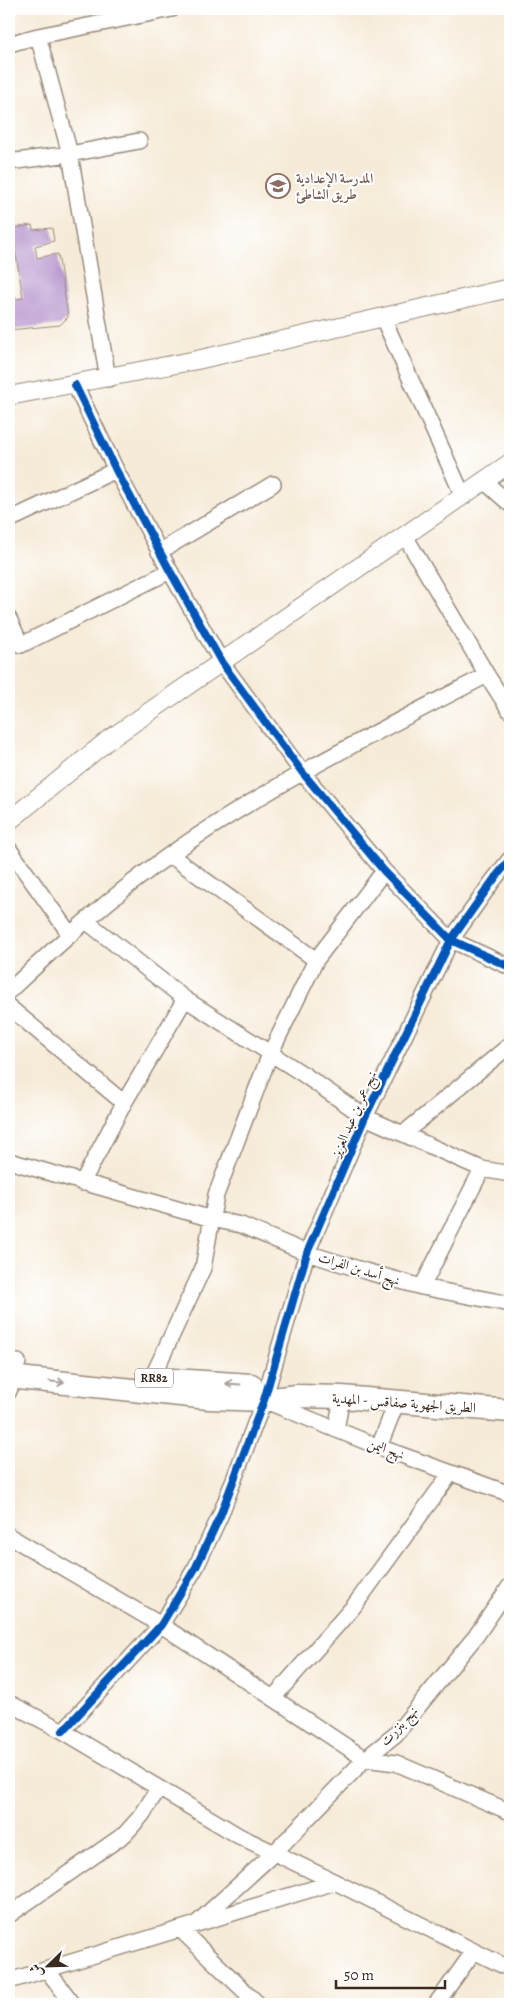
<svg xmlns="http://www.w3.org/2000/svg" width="519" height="2013" viewBox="0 0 519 2013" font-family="Alegreya,Amiri,serif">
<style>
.building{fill:#b897ce}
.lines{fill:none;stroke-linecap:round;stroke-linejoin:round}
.minor-casing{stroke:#988a7b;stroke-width:18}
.tertiary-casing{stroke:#988a7b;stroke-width:20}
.primary-casing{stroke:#988a7b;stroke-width:25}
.minor{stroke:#fff;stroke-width:15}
.tertiary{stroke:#fff;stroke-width:18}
.primary{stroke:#fff;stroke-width:22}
.cycleway-casing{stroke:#fff;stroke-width:11}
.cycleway{stroke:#0057b8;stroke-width:8}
.oneway{stroke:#a79f9a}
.labels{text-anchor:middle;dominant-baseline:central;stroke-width:4;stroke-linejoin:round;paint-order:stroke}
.shield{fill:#fff;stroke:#766a62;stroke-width:1}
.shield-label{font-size:12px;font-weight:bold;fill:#3b2a1e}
.education-label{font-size:14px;font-weight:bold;fill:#785e54;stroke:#fff;text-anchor:start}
.street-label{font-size:14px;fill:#3b2a1e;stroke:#fff}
</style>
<rect width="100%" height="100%" fill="#fff"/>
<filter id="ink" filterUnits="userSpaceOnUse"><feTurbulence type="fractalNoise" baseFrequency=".02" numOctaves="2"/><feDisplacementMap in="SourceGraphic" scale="10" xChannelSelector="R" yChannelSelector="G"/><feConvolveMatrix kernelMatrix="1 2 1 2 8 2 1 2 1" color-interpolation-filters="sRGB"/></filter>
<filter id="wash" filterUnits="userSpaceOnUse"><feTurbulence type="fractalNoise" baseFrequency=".0096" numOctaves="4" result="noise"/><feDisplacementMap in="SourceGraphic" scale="20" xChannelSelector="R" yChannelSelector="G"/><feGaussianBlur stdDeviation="1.12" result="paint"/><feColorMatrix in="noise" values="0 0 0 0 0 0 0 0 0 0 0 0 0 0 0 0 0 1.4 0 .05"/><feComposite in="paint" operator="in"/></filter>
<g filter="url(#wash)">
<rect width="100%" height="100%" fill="#f6ebd8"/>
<g id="blocks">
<!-- building -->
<path class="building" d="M32,225L33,230L52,228L54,241L35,246L37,258L58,254L68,317L60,325L9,330V296L11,300L23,298L15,248L9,249V229Z"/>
</g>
</g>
<g filter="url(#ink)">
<use href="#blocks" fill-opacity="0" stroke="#988a7b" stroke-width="1"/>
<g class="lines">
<defs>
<path id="minor" d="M38,36L70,154L108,379
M9,44L38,36L172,9
M9,162L70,154L139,141
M383,318L463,496
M75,385L116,470L170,571L222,663L302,772L384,871L451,940L510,967
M484,481L510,504
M9,520L116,470
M405,536L487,675L510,711
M159,552L273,484
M9,619L21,645L170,571
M9,849L69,933
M170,855L316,960
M86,921L185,999L303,1074L365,1117L482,1169L510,1174
M9,991C60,943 112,895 171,854C270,785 379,731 487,675
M9,1007L124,1103
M403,1134L510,1045
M9,1161L212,1219L241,1225L307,1253L365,1271L422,1287L510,1304
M82,1183L124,1103L185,999
M422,1287L482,1169
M152,1378L203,1268L216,1195L270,1054L316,960L384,871
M9,1391L18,1362
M268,1402L379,1447L510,1494
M336,1430L342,1397
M379,1447L397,1401
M451,1473L354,1606L273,1698L365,1759L396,1763L510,1812
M9,1536L161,1625L273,1698
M9,1703L63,1731L239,1836L335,1882L510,1969
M63,1731L161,1625L196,1567L220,1516L264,1400L307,1253L365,1117L451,940L492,882L510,859
M9,1915L125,1834L142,1815L158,1789
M196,1924L273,1854L365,1759L395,1735L476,1636L510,1586
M180,1929L258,2004
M47,1970L73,2004
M9,1981L335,1882
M436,2004L474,1951"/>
<path id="tertiary" d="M9,396L197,360L510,288
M9,821L107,741L510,463"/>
<path id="primary" d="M9,1377L209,1398L264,1400L297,1396L342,1397L510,1411
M173,1380L251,1385"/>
</defs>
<!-- minor casing -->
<use href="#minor" class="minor-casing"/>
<!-- tertiary casing -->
<use href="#tertiary" class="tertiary-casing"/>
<!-- primary casing -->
<use href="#primary" class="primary-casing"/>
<!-- minor -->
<use href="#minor" class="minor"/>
<!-- tertiary -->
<use href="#tertiary" class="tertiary"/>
<!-- primary -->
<use href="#primary" class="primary"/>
<defs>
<path id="cycleway" d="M75,385L116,470L170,571L222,663L302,772L384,871L451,940L510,967
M63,1731L161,1625L196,1567L220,1516L264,1400L307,1253L365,1117L451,940L492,882L510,859"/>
</defs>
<!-- cycleway casing -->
<use href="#cycleway" class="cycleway-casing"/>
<!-- cycleway -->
<use href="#cycleway" class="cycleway"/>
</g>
<!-- one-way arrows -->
<defs><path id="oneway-shaft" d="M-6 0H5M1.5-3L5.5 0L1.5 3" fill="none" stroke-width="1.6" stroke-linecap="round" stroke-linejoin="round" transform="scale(1.25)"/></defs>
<g class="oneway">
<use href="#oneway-shaft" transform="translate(57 1382) rotate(6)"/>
<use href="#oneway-shaft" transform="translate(233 1384) rotate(-176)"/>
</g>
</g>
<!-- icons -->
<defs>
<symbol id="school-ring" viewBox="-11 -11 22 22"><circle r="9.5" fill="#fff" stroke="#8d6e63" stroke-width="1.5"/><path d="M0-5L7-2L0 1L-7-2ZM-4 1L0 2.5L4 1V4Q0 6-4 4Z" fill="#8d6e63"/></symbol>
</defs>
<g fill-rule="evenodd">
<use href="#school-ring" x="264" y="172" width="28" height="28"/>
</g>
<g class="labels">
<!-- shield labels -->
<rect class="shield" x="135" y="1368.5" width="38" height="19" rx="4"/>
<g class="shield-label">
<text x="154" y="1378">RR82</text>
</g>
<!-- education labels -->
<g class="education-label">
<text x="296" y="178">المدرسة الإعدادية<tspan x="296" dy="16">طريق الشاطئ</tspan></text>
</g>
<!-- street labels -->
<g class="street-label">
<text transform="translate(354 1114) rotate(-66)">نهج عمر بن عبد العزيز</text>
<text transform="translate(359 1269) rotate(17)">نهج أسد بن الفرات</text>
<text transform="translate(404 1403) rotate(4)">الطريق الجهوية صفاقس - المهدية</text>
<text transform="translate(386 1449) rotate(20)">نهج اليمن</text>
<text transform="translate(399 1726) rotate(-47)">نهج بنزرت</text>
</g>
</g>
<!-- margin -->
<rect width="519" height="2013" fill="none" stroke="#fff" stroke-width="30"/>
<!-- north arrow -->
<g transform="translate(48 1966) rotate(247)" stroke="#ffffff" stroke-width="4" paint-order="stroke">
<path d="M0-4L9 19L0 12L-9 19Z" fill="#3b2a1e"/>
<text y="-8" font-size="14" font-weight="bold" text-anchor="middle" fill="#3b2a1e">ش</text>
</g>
<!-- scale -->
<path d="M336 1980v8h109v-8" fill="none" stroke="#3b2a1e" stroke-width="2.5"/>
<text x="344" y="1980" font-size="15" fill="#3b2a1e" stroke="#ffffff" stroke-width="4" paint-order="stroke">50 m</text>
</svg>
